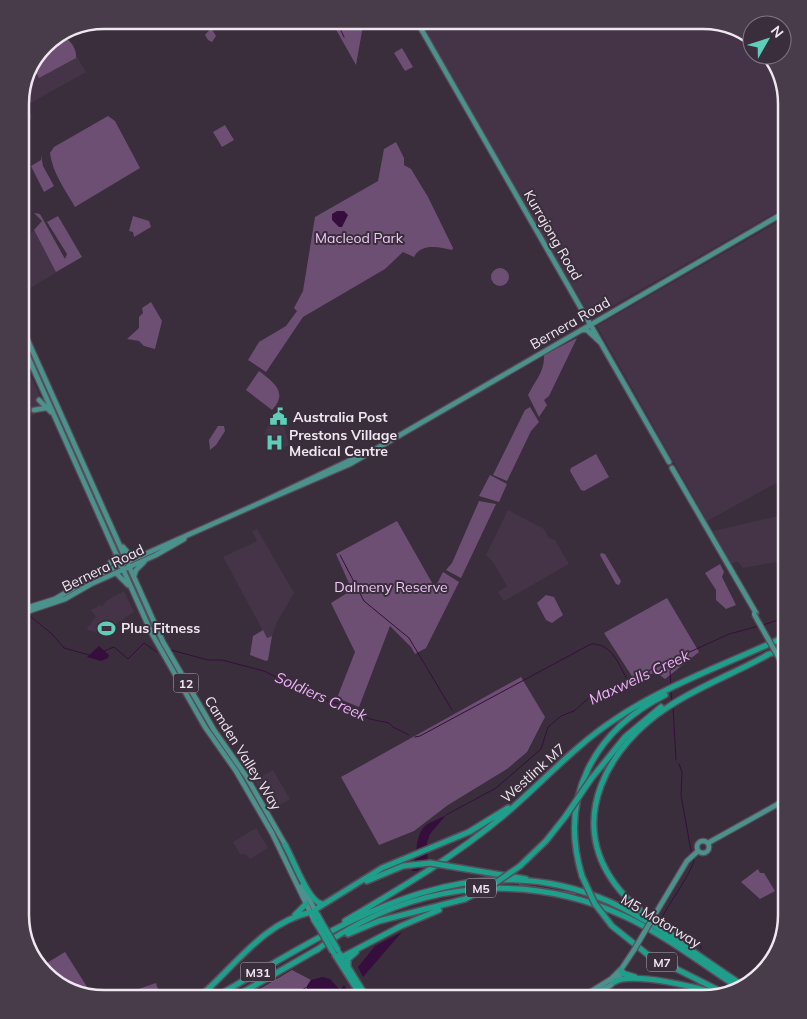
<svg xmlns="http://www.w3.org/2000/svg" width="807" height="1019" viewBox="0 0 807 1019" font-family="Mulish,sans-serif">
<style>
.built{fill:#453448}
.green{fill:#6e4f74}
.water{fill:#360e3d}
.lines{fill:none;stroke-linecap:round;stroke-linejoin:round}
.stream{stroke:#360e3d;stroke-width:1}
.major-casing{stroke:#574c58;stroke-width:7}
.highway-casing{stroke:#574c58;stroke-width:8}
.major{stroke:#4b928d;stroke-width:4.5}
.highway{stroke:#1f9f8b;stroke-width:5}
.major-bridge-casing{stroke:#574c58;stroke-width:7;stroke-linecap:butt}
.highway-bridge-casing{stroke:#574c58;stroke-width:8;stroke-linecap:butt}
.major-bridge{stroke:#4b928d;stroke-width:4.5}
.highway-bridge{stroke:#1f9f8b;stroke-width:5}
.labels{text-anchor:middle;dominant-baseline:central;stroke-width:4;stroke-linejoin:round;paint-order:stroke}
.shield{fill:#3a2d3c;stroke:#b9afba;stroke-width:1}
.shield-label{font-size:12px;font-weight:bold;fill:#efe7f0}
.street-label{font-size:14px;fill:#efe7f0;stroke:#3a2d3c}
.park-label{font-size:14px;fill:#f1caf8;stroke:#3a2d3c}
.poi-label{font-size:14px;font-weight:bold;fill:#efe7f0;stroke:#3a2d3c;text-anchor:start}
.water-label{font-size:15px;font-style:italic;fill:#f3b2fe;stroke:#3a2d3c}
.rim{fill:none;stroke:#efe7f0;stroke-width:2.5}
</style>
<rect width="100%" height="100%" fill="#3a2d3c"/>
<!-- built -->
<path class="built" d="M417,20H708L745,31L752,38V55H771L773,57L787,103V206L595,316L590,315L476,124Z
M64,35L86,72L27,105L33,118L20,127V98L29,66L48,41Z
M787,217V477L707,521L597,326Z
M34,231L57,272L20,294V239Z
M20,354L46,409L20,421Z
M280,411L289,445L278,451L271,439L264,434L271,419Z
M508,510L544,529L549,538L555,540L569,564L504,601L498,592L507,586L493,562L486,555Z
M787,514V560L743,568L738,562L731,563L713,531Z
M257,529L294,593L276,624L272,636L267,638L223,557L257,541L252,531Z
M124,591L134,612L101,634L88,630L87,628L96,617L91,610L100,605L102,607L106,601Z
M273,770L290,799L273,809L271,808L254,781Z
M256,828L268,848L250,859L246,854H240L233,842Z"/>
<!-- green -->
<path class="green" d="M104,20H116L77,30Z
M330,20H364L356,65L334,26Z
M211,28L216,36L212,42L208,40L205,35Z
M65,38C72,41 77,51 76,58L39,78L37,74H34L30,64L41,50Z
M402,48L413,67L405,71L394,53Z
M108,116L115,121L140,168L75,207C66,191 52,172 50,153L54,147Z
M225,125L234,140L222,147L213,132Z
M396,142L404,158V165L411,169L428,197L453,248L452,250C439,247 421,243 414,257L403,252L385,269L303,317L266,372L248,360L259,342L286,326L297,311L294,308L303,291L315,217L378,181L384,149Z
M41,155L43,166L54,186L44,192L31,166L41,160Z
M34,213L40,214L65,259L67,254L47,222L58,216L82,257L56,272L34,230L42,221Z
M133,216L149,221L151,227L134,237L133,232L129,231Z
M491 277a9 9 0 1 1 18 0a9 9 0 1 1-18 0Z
M151,302L162,321L155,349L144,346L139,341L127,339L139,328V317L143,313L142,308Z
M577,338L549,396L544,400L547,405L539,417L528,395C535,381 545,371 544,355Z
M259,371C273,382 289,392 272,410L246,390Z
M530,407L539,422L531,431L507,481L493,475L525,410Z
M218,426H224L225,431L216,445L210,450L209,440Z
M596,454L609,477L584,491L581,490L570,471L571,468Z
M490,475L507,484L499,502L479,496Z
M479,501L496,504L461,578L446,570L452,563Z
M397,521L435,588L443,572L459,582L426,648L415,654L411,647L390,626L359,707L337,698L355,652L331,603L352,590L336,554Z
M601,553L605,554L621,581L619,585L616,584L600,555Z
M720,564L724,572L722,577L736,605L726,609L716,600V590L705,573Z
M546,595L554,597L563,615L552,623L546,620L537,603Z
M667,598L699,652L665,679L656,672L635,681L604,633Z
M263,630L267,638L272,636L268,660L266,661L250,655L253,636Z
M521,677L545,717L527,752L507,769L448,805L414,831L379,845L341,777Z
M758,869L760,873H764L775,891L760,899L741,882Z
M519,884L576,893L575,896L519,886Z
M65,952L89,990L105,999C83,996 50,989 42,966Z
M292,970L311,980L307,986L308,991L324,999L298,996L293,999H243Z
M156,983L161,999H109Z"/>
<!-- water -->
<path class="water" d="M337,211H344L348,215L342,227H339L332,220V214Z
M99,646L109,655L108,658L101,661L87,657Z
M446,815L430,834L427,843L428,867L424,866L417,871H412C418,857 414,838 424,827C429,822 439,819 446,815Z
M402,932L363,977L358,967L375,946Z
M323,977L330,979L340,990L344,985L350,994L348,999H328L316,992L307,990V986L311,980Z"/>
<g class="lines">
<!-- stream -->
<path class="stream" d="M336,20L344,37
M340,555L364,601L409,638L452,710
M31,617L52,634L64,648L89,655
M763,625L787,617
M171,650L208,660H222L264,671L282,680L305,687L328,701L343,705L370,719L389,723L393,727L409,735
M104,651L114,647L128,659L144,643L157,652
M671,687L670,671L679,659
M671,691L672,702
M673,706L676,760
M415,737L420,736L591,644C612,643 619,665 628,681
M679,764L682,772L681,795L691,851
M446,815L496,788L541,749L548,727L561,716L574,711L590,697L604,694L613,687L729,634L759,626
M672,927L662,918C668,904 694,870 694,859
M686,935L701,946V949
M710,996V997
M272,999L279,994L289,995L308,987"/>
<defs>
<path id="major" d="M416,20L669,462
M20,297H22
M20,323L163,642L214,730L246,776L286,846
M581,330H587L601,343
M20,339L152,634L205,727L236,771L272,833L314,920
M39,400L51,412
M34,410L46,408
M672,468L756,613
M262,502L350,464L787,211
M123,547L131,556L136,557
M103,571L116,556
M116,573L128,585
M134,576L136,570L144,562
M20,610L55,599L89,579L262,502L355,458
M20,614L65,599L91,584L156,555L184,539
M780,660L787,673
M697 847a6 6 0 1 1 12 0a6 6 0 1 1-12 0Z
M708,843L787,799
M302,886L316,912
M654,916L687,861L698,851
M579,999L611,979L622,968L634,950
M586,999L611,985L623,972"/>
<path id="highway" d="M772,653L787,645
M591,779L625,737L661,707
M285,845C293,858 308,902 322,904
M520,866L546,841L565,817
M460,868L526,879
M582,876C558,797 594,731 665,695
M367,881L403,866
M295,915L306,904
M345,921C399,889 454,857 503,816C540,785 573,747 614,720C664,686 731,662 787,636
M318,926L314,920L316,909L382,868L469,832L508,808
M612,926L647,954L724,993
M348,934L379,921L465,899
M678,939C656,923 631,906 615,884C567,819 608,746 668,707C699,686 736,673 769,654
M317,950C330,939 347,930 362,922C446,879 541,877 626,917C666,936 702,964 739,988
M340,954L368,999
M335,955L363,999
M336,956L342,957L401,926L439,910
M348,967V959L356,952
M621,970L622,973L635,977
M614,982C632,971 699,988 719,994
M197,999C234,968 262,923 311,912L317,914L322,923
M212,999C336,928 462,837 610,902C658,924 701,958 744,986
M231,999L318,949"/>
</defs>
<!-- major casing -->
<use href="#major" class="major-casing"/>
<!-- highway casing -->
<use href="#highway" class="highway-casing"/>
<!-- major -->
<use href="#major" class="major"/>
<!-- highway -->
<use href="#highway" class="highway"/>
<defs>
<path id="major-bridge" d="M754,614L780,660
M634,950L654,916"/>
<path id="highway-bridge" d="M565,817L591,779
M403,866L430,863L460,868
M582,876L595,904L612,926
M465,899L491,886L520,866
M322,923L338,950
M318,926L333,952"/>
</defs>
<!-- major-bridge casing -->
<use href="#major-bridge" class="major-bridge-casing"/>
<!-- highway-bridge casing -->
<use href="#highway-bridge" class="highway-bridge-casing"/>
<!-- major-bridge -->
<use href="#major-bridge" class="major-bridge"/>
<!-- highway-bridge -->
<use href="#highway-bridge" class="highway-bridge"/>
</g>
<!-- icons -->
<defs>
<symbol id="civic-bare" viewBox="-9 -9 18 18"><path d="M-.6-6.5H3V-4.5H.6V-3L4-1V1h2V6H-6V1h2V-1L-.6-3ZM-1.2 2.5V6h2.4V2.5Z" fill="#5eceb8" stroke="#3a2d3c" stroke-width="2.5" paint-order="stroke"/></symbol>
<symbol id="hospital-bare" viewBox="-9 -9 18 18"><path d="M-5-5h3v3.5h4V-5h3V5h-3V1.5h-4V5h-3Z" fill="#5eceb8" stroke="#3a2d3c" stroke-width="2.5" paint-order="stroke"/></symbol>
<symbol id="stadium-bare" viewBox="-9 -9 18 18"><path d="M0-5a6.5 5 0 1 0 0 10a6.5 5 0 1 0 0-10ZM-3.5-1.8h7v3.6h-7Z" fill="#5eceb8" stroke="#3a2d3c" stroke-width="2.5" paint-order="stroke"/></symbol>
</defs>
<g fill-rule="evenodd">
<use href="#civic-bare" x="266" y="404" width="25" height="25"/>
<use href="#hospital-bare" x="262" y="430" width="25" height="25"/>
<use href="#stadium-bare" x="94" y="616" width="25" height="25"/>
</g>
<g class="labels">
<!-- shield labels -->
<g class="shield">
<rect x="173.5" y="673.5" width="25" height="19" rx="4"/>
<rect x="466" y="878.5" width="30" height="19" rx="4"/>
<rect x="647" y="952.5" width="30" height="19" rx="4"/>
<rect x="240.5" y="962.5" width="35" height="19" rx="4"/>
</g>
<g class="shield-label">
<text x="186" y="683">12</text>
<text x="481" y="888">M5</text>
<text x="662" y="962">M7</text>
<text x="258" y="972">M31</text>
</g>
<!-- street labels -->
<g class="street-label">
<text transform="translate(553 235) rotate(60)">Kurrajong Road</text>
<text transform="translate(570 323) rotate(-30)">Bernera Road</text>
<text transform="translate(103 568) rotate(-26)">Bernera Road</text>
<text transform="translate(243 753) rotate(58)">Camden Valley Way</text>
<text transform="translate(533 773) rotate(-42)">Westlink M7</text>
<text transform="translate(661 921) rotate(31)">M5 Motorway</text>
</g>
<!-- park labels -->
<g class="park-label">
<text x="359" y="238">Macleod Park</text>
<text x="391" y="587">Dalmeny Reserve</text>
</g>
<!-- poi labels -->
<g class="poi-label">
<text x="293" y="417">Australia Post</text>
<text x="289" y="435">Prestons Village<tspan x="289" dy="16">Medical Centre</tspan></text>
<text x="121" y="628">Plus Fitness</text>
</g>
<!-- water labels -->
<g class="water-label">
<text transform="translate(639 677) rotate(-25)">Maxwells Creek</text>
<text transform="translate(321 696) rotate(24)">Soldiers Creek</text>
</g>
</g>
<!-- crop -->
<path d="M0 0H807V1019H0ZM104 29H703A75 75 0 0 1 778 104V915A75 75 0 0 1 703 990H104A75 75 0 0 1 29 915V104A75 75 0 0 1 104 29Z" fill="#483c4a" fill-rule="evenodd"/>
<path class="rim" d="M104 29H703A75 75 0 0 1 778 104V915A75 75 0 0 1 703 990H104A75 75 0 0 1 29 915V104A75 75 0 0 1 104 29Z"/>
<!-- north arrow -->
<g transform="translate(767 40) rotate(51)"><circle r="24" fill="#3a2d3c" stroke="#827784"/>
<path d="M0-4L9 19L0 12L-9 19Z" fill="#5eceb8"/>
<text y="-8" font-size="14" font-weight="bold" text-anchor="middle" fill="#efe7f0">N</text>
</g>
</svg>
